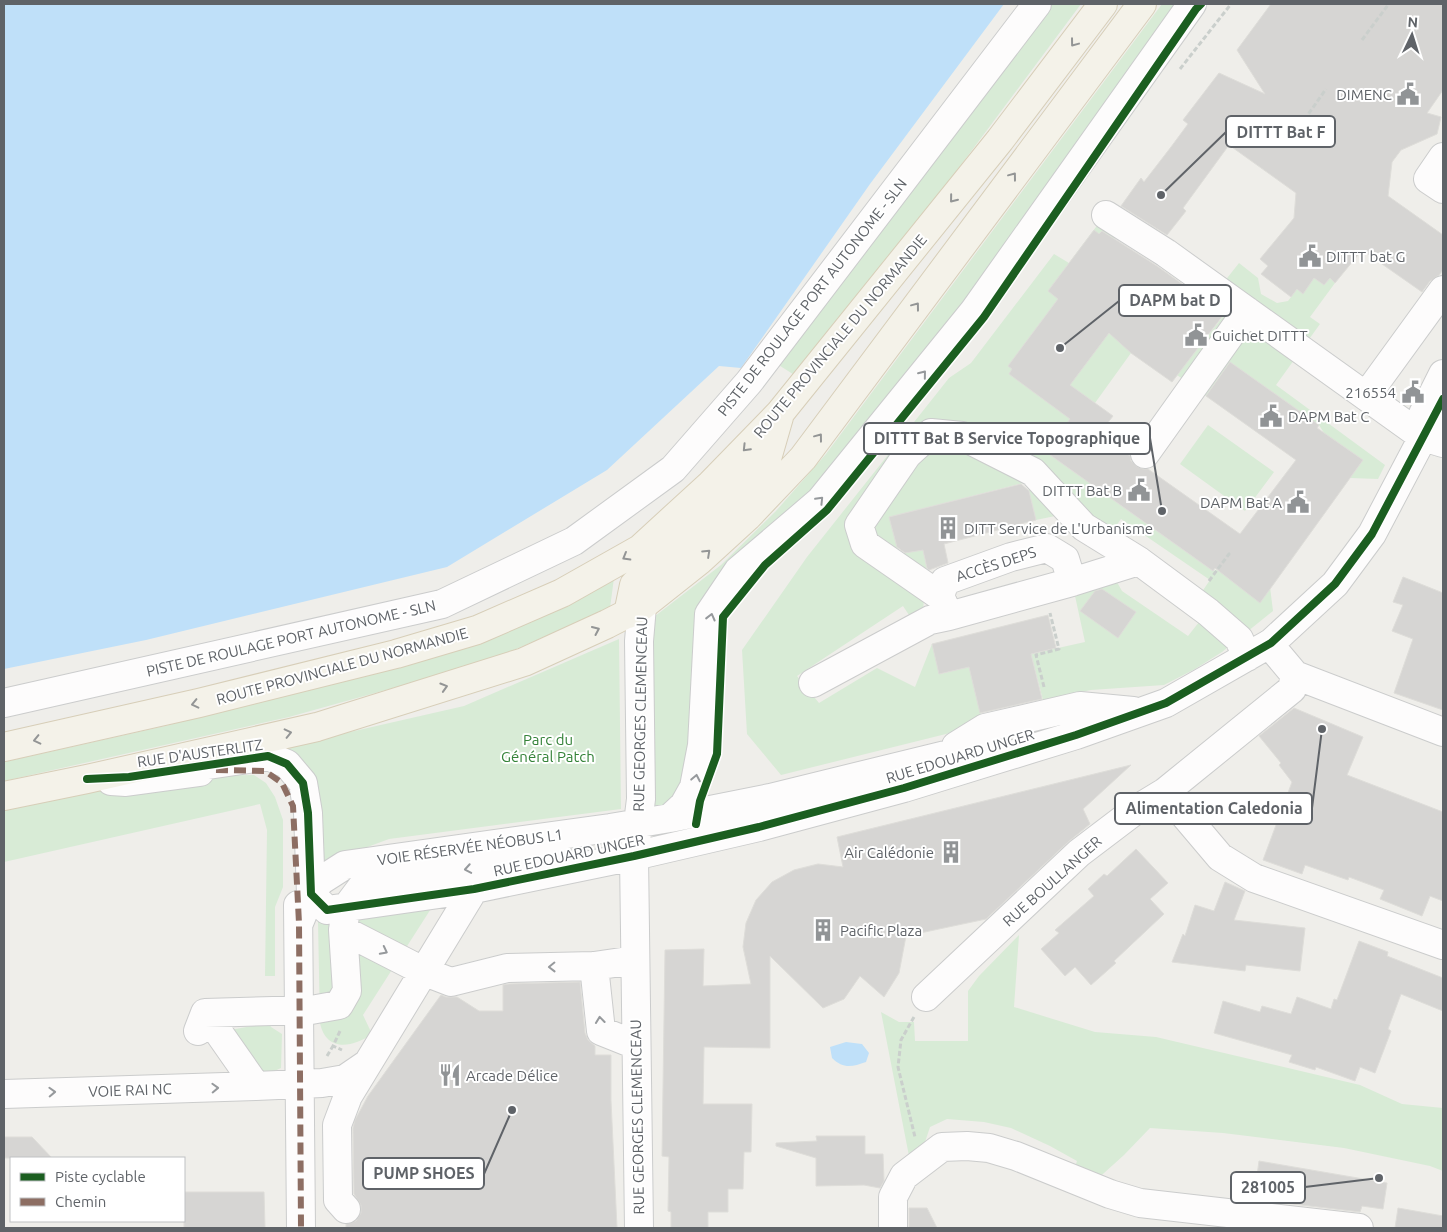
<svg xmlns="http://www.w3.org/2000/svg" width="1447" height="1232" viewBox="0 0 1447 1232" font-family="Ubuntu,sans-serif">
<style>
.green{fill:#d8ebd6}
.water{fill:#bfe0f9}
.building{fill:#d6d5d3;stroke:#deddd9}
.lines{fill:none;stroke-linecap:round;stroke-linejoin:round}
.minor-casing{stroke:#cbcccc;stroke-width:30}
.major-casing{stroke:#d7ceb8;stroke-width:30}
.path{stroke:#cacfcc;stroke-width:3;stroke-dasharray:5 2.5;stroke-linecap:butt}
.minor{stroke:#fdfcfc;stroke-width:28}
.major{stroke:#f4f2e9;stroke-width:28}
.quiet{stroke:#8d6e63;stroke-width:6;stroke-dasharray:12 6;stroke-linecap:butt}
.cycleway-casing{stroke:#fff;stroke-width:11}
.cycleway{stroke:#1b5e20;stroke-width:8}
.oneway{stroke:#939595}
.oneway2{stroke:#96999c}
.labels{text-anchor:middle;dominant-baseline:central;stroke-width:4;stroke-linejoin:round;paint-order:stroke}
.poi-label{font-size:15px;fill:#5f6368;stroke:#fff;text-anchor:start}
.street-label{font-size:15px;fill:#5f6368;stroke:#fff}
.park-label{font-size:15px;fill:#348238;stroke:#fff}
.leader{fill:none;stroke:#5f6368;stroke-width:2}
.callout-dot{fill:#5f6368;stroke:#fff;stroke-width:2}
.callout{fill:#fff;stroke:#5f6368;stroke-width:2}
.callout-label{font-size:16px;text-anchor:middle;font-weight:bold;fill:#5f6368}
</style>
<rect width="100%" height="100%" fill="#efeeea"/>
<!-- green -->
<path class="green" d="M1050,4H1081L893,256L796,376L777,364Z
M1162,4H1184L955,321L818,495L704,608L687,788L660,815L647,805L650,620L721,565L776,511L826,454Z
M1114,203L1119,208V233L1111,243L1131,353L1095,403L1086,397L1046,452L1213,571L1217,570L1270,587L1273,611L1222,652L1195,669L1164,685L1091,690L1043,700L1031,654L1085,642L1072,582L1114,577L1122,591L1188,636L1207,612L1195,602L1210,580L1121,519L1106,540L1055,516L1036,520L1027,482L889,517L899,554L923,550L927,570L923,610L913,621L903,606L797,676L819,703L877,668L915,687L932,644L940,674L969,667L981,715L958,731L781,775L747,734L742,650L807,557L949,378L971,363L1054,254L1069,263Z
M1239,263L1258,278L1261,294L1277,303L1288,301L1297,289L1303,293L1314,278L1324,285L1330,278L1335,283L1310,317L1320,324L1276,385L1385,465L1378,479L1350,478L1363,460L1324,433L1319,425L1230,363L1206,396L1177,375L1225,314L1209,301Z
M1208,425L1274,472L1245,511L1180,464Z
M614,578L610,608L486,662L289,717L4,781V762L165,726L462,649Z
M619,639L621,809L389,839L319,865L280,748L464,706Z
M254,775L266,783L275,797L283,820V887L275,907V976H265L267,830L260,804L4,862V809L86,791L194,776Z
M434,904L363,1015L372,1034C352,1048 326,1052 320,1023L318,922Z
M1019,935L1014,1007L1095,1032L1156,1037L1360,1085L1402,1104L1443,1108V1171L1430,1166L1344,1148L1223,1133L1150,1128L1124,1155L1094,1182L1073,1173L1077,1161L1050,1146L1011,1128L984,1122L947,1119L930,1127L925,1142L929,1147L909,1156L881,1012L899,1022H914L915,1041H968V991L979,976Z
M269,1023L271,1027L282,1034L281,1068L261,1077L230,1030Z"/>
<!-- water -->
<path class="water" d="M4,4H1004L870,184L741,368L719,366L607,470L447,567L146,640L4,669Z
M846,1042L862,1044L869,1053L866,1062C852,1067 843,1069 832,1058L830,1047Z"/>
<!-- building -->
<path class="building" d="M1271,4H1443V90L1427,113L1441,117L1437,134L1401,150L1392,162L1388,196L1443,235V270L1439,275L1430,281L1422,292L1362,250L1335,283L1330,278L1324,285L1314,278L1303,294L1297,289L1291,297L1261,274L1268,266L1260,259L1294,218L1296,193L1229,145L1183,208L1186,211L1167,235L1121,206L1141,178L1144,182L1171,147L1188,124L1183,120L1219,73L1265,94L1237,50Z
M1094,230L1099,234L1102,231L1157,266L1224,314L1172,382L1131,353L1109,333L1070,385L1113,416L1099,434L1130,456L1131,461L1136,466L1143,469H1148L1240,534L1296,460L1206,396L1230,362L1319,425L1317,428L1363,460L1260,603L1215,568L1213,571L1046,452L1070,419L1009,374L1012,369L1008,366L1058,299L1048,291Z
M1021,484L1029,491L1036,520L944,544L948,563L929,570L927,568L923,550L905,553L897,547L889,517Z
M1403,577L1443,593V710L1394,693L1413,639L1392,631L1403,605L1393,602Z
M1102,589L1136,612L1118,638L1080,611L1095,591Z
M1048,615L1056,648L1031,654L1042,699L980,713L969,667L939,674L932,644Z
M1294,708L1363,737L1347,775L1443,812V901L1430,896L1422,916L1380,899L1384,890L1349,877L1348,880L1305,865L1302,874L1263,860L1292,782L1279,765L1281,763L1259,736Z
M1131,765L1083,809L1090,824L1068,842L986,919L906,936L899,973L884,997L860,976L844,999L823,1008L770,956V1048L704,1047L703,1104H752L751,1152H744L743,1189H728V1212H708V1228H671V1212L668,1211L669,1157L662,1156L665,950L704,949L703,986L751,984L743,947L746,923L756,900L772,882L794,870L818,864L843,867L837,837Z
M1136,849L1168,883L1150,899L1164,914L1114,961L1116,963L1091,985L1075,967L1065,976L1041,949L1059,933L1055,930L1094,896L1088,889L1104,874L1107,876Z
M1225,882L1245,891L1234,920L1305,928L1300,971L1246,965L1245,971L1172,962L1183,934L1185,936L1195,905L1214,911Z
M1359,941L1388,952L1387,956L1443,978V1011L1401,994L1388,1029L1391,1031L1375,1073L1360,1067L1355,1081L1316,1067L1315,1070L1289,1062L1292,1055L1214,1033L1223,1001L1260,1012L1262,1006L1291,1014L1297,997L1331,1009L1334,999L1337,1000Z
M580,982L585,1033L588,1040L595,1046V1055H611V1101L617,1228H346V1224L356,1221L361,1213V1205L354,1194L353,1128L355,1120L368,1096L441,995L446,997H457L479,1011H503V985L509,984Z
M816,1136H865V1154H883L884,1181L880,1188L864,1185L816,1186V1158L776,1146V1143L817,1141Z
M4,1137H32L52,1158H4Z
M1259,1161L1387,1183L1383,1209L1362,1206L1360,1212L1259,1200L1260,1190H1255Z
M184,1192H264L265,1228H184Z
M909,1208H927L937,1228H909Z
M1398,1208L1443,1216V1228H1395Z"/>
<g class="lines">
<defs>
<path id="minor" d="M1443,157L1428,179L1443,189
M1106,215L1166,253L1423,437L1443,443
M1366,396L1443,290
M1423,414L1443,374
M1145,454L1247,311
M1047,548L1065,559L1072,582L949,616L940,596L945,581L1011,557Z
M1072,582L1139,561
M940,596L865,544L859,525L907,455L931,433L962,436L1033,472L1084,527L1139,561L1208,612L1239,639L1247,657
M1269,644L1295,675L1443,732
M813,683L930,620L949,616
M4,703L442,604L574,541L673,469L749,382L1037,4
M956,746L985,728L1080,706L1133,711
M181,769L268,756L287,764L303,783L308,813L311,894L327,910L474,889L634,856L759,827L904,788L1076,735L1166,703L1271,643L1335,584L1372,534L1443,399
M111,781L126,782L200,772
M1165,792L1220,857L1254,878L1443,945
M670,818L684,805L694,787L702,745L709,614L738,571L820,501L974,311L1192,4
M298,905L301,1228
M299,923L311,894L320,881L345,865L610,828L670,818L770,798L982,746
M343,930L425,972L451,982L507,968L594,966L635,960
M594,966L601,1031L636,1045
M926,997L1079,853L1137,809L1165,792L1292,689L1295,675
M205,1013L256,1086
M198,1031L205,1013L311,1010L339,1005L347,991L343,930L346,908L361,888L557,853
M4,1094L256,1086L322,1083L345,1079L367,1064
M346,1209L338,1200L337,1125L348,1096L474,889
M639,1228L634,856L641,799L639,641L642,606
M893,1228V1197L904,1176L942,1147L967,1146L989,1148L1016,1156L1110,1194L1140,1203L1359,1228"/>
<path id="major" d="M628,614L634,585L683,543L728,501L766,462L779,417
M4,747L199,703L396,654L477,630L562,593L640,549L711,484L780,413L1000,140L1103,4
M4,796L87,779L317,727L524,662L607,624L642,606L700,560L747,517L803,458L1142,4"/>
</defs>
<!-- minor casing -->
<use href="#minor" class="minor-casing"/>
<!-- major casing -->
<use href="#major" class="major-casing"/>
<!-- path -->
<path class="path" d="M1362,40L1388,5
M1180,69L1231,4
M1300,126L1326,89
M1209,581L1229,554L1227,552
M1044,687L1036,655L1059,649L1050,613
M914,1017L901,1040L898,1067L915,1137
M340,1031L333,1046L342,1050
M327,1056L333,1046"/>
<!-- minor -->
<use href="#minor" class="minor"/>
<!-- major -->
<use href="#major" class="major"/>
<!-- quiet -->
<path class="quiet" d="M216,770L265,771L282,783L293,806L299,923L301,1228"/>
<defs>
<path id="cycleway" d="M87,779L129,777L268,756L287,764L303,783L308,813L311,894L327,910L474,889L634,856L759,827L904,788L1076,735L1166,703L1271,643L1335,584L1372,534L1443,399
M696,824L700,801L717,754L723,617L765,565L827,510L984,317L1196,9L1201,4"/>
</defs>
<!-- cycleway casing -->
<use href="#cycleway" class="cycleway-casing"/>
<!-- cycleway -->
<use href="#cycleway" class="cycleway"/>
</g>
<!-- one-way arrows -->
<defs><path id="oneway-chevron" d="M-2-3.5L2.5 0L-2 3.5" fill="none" stroke-width="1.6" stroke-linecap="round" stroke-linejoin="round" transform="scale(1.25)"/></defs>
<g class="oneway">
<use href="#oneway-chevron" transform="translate(1074 43) rotate(127)"/>
<use href="#oneway-chevron" transform="translate(1013 176) rotate(-53)"/>
<use href="#oneway-chevron" transform="translate(953 199) rotate(129)"/>
<use href="#oneway-chevron" transform="translate(916 306) rotate(-53)"/>
<use href="#oneway-chevron" transform="translate(819 437) rotate(-53)"/>
<use href="#oneway-chevron" transform="translate(746 448) rotate(134)"/>
<use href="#oneway-chevron" transform="translate(707 553) rotate(-43)"/>
<use href="#oneway-chevron" transform="translate(626 557) rotate(150)"/>
<use href="#oneway-chevron" transform="translate(596 630) rotate(-24)"/>
<use href="#oneway-chevron" transform="translate(444 687) rotate(-17)"/>
<use href="#oneway-chevron" transform="translate(195 704) rotate(167)"/>
<use href="#oneway-chevron" transform="translate(288 733) rotate(-13)"/>
<use href="#oneway-chevron" transform="translate(37 740) rotate(167)"/>
</g>
<g class="oneway2">
<use href="#oneway-chevron" transform="translate(923 374) rotate(-51)"/>
<use href="#oneway-chevron" transform="translate(820 500) rotate(-46)"/>
<use href="#oneway-chevron" transform="translate(711 617) rotate(-76)"/>
<use href="#oneway-chevron" transform="translate(696 778) rotate(-79)"/>
<use href="#oneway-chevron" transform="translate(468 869) rotate(170)"/>
<use href="#oneway-chevron" transform="translate(384 951) rotate(27)"/>
<use href="#oneway-chevron" transform="translate(552 967) rotate(179)"/>
<use href="#oneway-chevron" transform="translate(600 1020) rotate(-96)"/>
<use href="#oneway-chevron" transform="translate(215 1088) rotate(-2)"/>
<use href="#oneway-chevron" transform="translate(52 1092) rotate(-2)"/>
</g>
<!-- icons -->
<defs>
<symbol id="civic-bare" viewBox="-9 -9 18 18"><path d="M-.6-6.5H3V-4.5H.6V-3L4-1V1h2V6H-6V1h2V-1L-.6-3ZM-1.2 2.5V6h2.4V2.5Z" fill="#919496" stroke="#fff" stroke-width="2.5" paint-order="stroke"/></symbol>
<symbol id="building-bare" viewBox="-9 -9 18 18"><path d="M-4-6H4V6H1V3H-1V6H-4ZM-2.5-4.3h1.7v1.8h-1.7ZM.8-4.3h1.7v1.8H.8ZM-2.5-1h1.7V.8h-1.7ZM.8-1h1.7V.8H.8Z" fill="#919496" stroke="#fff" stroke-width="2.5" paint-order="stroke"/></symbol>
<symbol id="restaurant-bare" viewBox="-9 -9 18 18"><path d="M-5-6h1v4h1v-4h1v4h1v-4h1v5L-1.5 .5V6h-2V.5L-5-1ZM5-6V6H3V1.5H1.5Q1.5-4 5-6Z" fill="#919496" stroke="#fff" stroke-width="2.5" paint-order="stroke"/></symbol>
</defs>
<g fill-rule="evenodd">
<use href="#civic-bare" x="1392" y="78" width="32" height="32"/>
<use href="#civic-bare" x="1294" y="240" width="32" height="32"/>
<use href="#civic-bare" x="1180" y="319" width="32" height="32"/>
<use href="#civic-bare" x="1397" y="376" width="32" height="32"/>
<use href="#civic-bare" x="1255" y="400" width="32" height="32"/>
<use href="#civic-bare" x="1123" y="474" width="32" height="32"/>
<use href="#civic-bare" x="1282" y="486" width="32" height="32"/>
<use href="#building-bare" x="932" y="512" width="32" height="32"/>
<use href="#building-bare" x="935" y="836" width="32" height="32"/>
<use href="#building-bare" x="807" y="914" width="32" height="32"/>
<use href="#restaurant-bare" x="434" y="1059" width="32" height="32"/>
</g>
<g class="labels">
<!-- poi labels -->
<g class="poi-label">
<text x="1392" y="94" text-anchor="end">DIMENC</text>
<text x="1326" y="256">DITTT bat G</text>
<text x="1212" y="335">Guichet DITTT</text>
<text x="1396" y="392" text-anchor="end">216554</text>
<text x="1288" y="416">DAPM Bat C</text>
<text x="1122" y="490" text-anchor="end">DITTT Bat B</text>
<text x="1282" y="502" text-anchor="end">DAPM Bat A</text>
<text x="964" y="528">DITT Service de L'Urbanisme</text>
<text x="934" y="852" text-anchor="end">Air Calédonie</text>
<text x="840" y="930">Pacific Plaza</text>
<text x="466" y="1075">Arcade Délice</text>
</g>
<!-- street labels -->
<g class="street-label">
<text transform="translate(812 297) rotate(-52)">PISTE DE ROULAGE PORT AUTONOME - SLN</text>
<text transform="translate(840 336) rotate(-50)">ROUTE PROVINCIALE DU NORMANDIE</text>
<text transform="translate(996 564) rotate(-18)">ACCÈS DEPS</text>
<text transform="translate(291 638) rotate(-13)">PISTE DE ROULAGE PORT AUTONOME - SLN</text>
<text transform="translate(342 666) rotate(-15)">ROUTE PROVINCIALE DU NORMANDIE</text>
<text transform="translate(640 714) rotate(-89)">RUE GEORGES CLEMENCEAU</text>
<text transform="translate(200 753) rotate(-8)">RUE D'AUSTERLITZ</text>
<text transform="translate(960 756) rotate(-17)">RUE EDOUARD UNGER</text>
<text transform="translate(470 847) rotate(-8)">VOIE RÉSERVÉE NÉOBUS L1</text>
<text transform="translate(569 855) rotate(-12)">RUE EDOUARD UNGER</text>
<text transform="translate(1052 881) rotate(-42)">RUE BOULLANGER</text>
<text transform="translate(130 1090) rotate(-2)">VOIE RAI NC</text>
<text transform="translate(637 1117) rotate(-91)">RUE GEORGES CLEMENCEAU</text>
</g>
<!-- park labels -->
<g class="park-label">
<text x="548" y="739">Parc du<tspan x="548" dy="17">Général Patch</tspan></text>
</g>
</g>
<!-- callouts -->
<path class="leader" d="M1161 195L1226 132M1060 348L1119 301M1162 511L1150 438M1322 729L1312 808M512 1110L484 1174M1379 1178L1305 1187"/>
<g class="callout-dot">
<circle cx="1161" cy="195" r="5"/>
<circle cx="1060" cy="348" r="5"/>
<circle cx="1162" cy="511" r="5"/>
<circle cx="1322" cy="729" r="5"/>
<circle cx="512" cy="1110" r="5"/>
<circle cx="1379" cy="1178" r="5"/>
</g>
<g class="callout">
<rect x="1226" y="116" width="109" height="31" rx="5"/>
<rect x="1119" y="285" width="112" height="31" rx="5"/>
<rect x="864" y="423" width="286" height="31" rx="5"/>
<rect x="1115" y="793" width="197" height="31" rx="5"/>
<rect x="363" y="1158" width="121" height="31" rx="5"/>
<rect x="1231" y="1172" width="74" height="31" rx="5"/>
</g>
<g class="callout-label">
<text x="1281" y="138">DITTT Bat F</text>
<text x="1175" y="306">DAPM bat D</text>
<text x="1007" y="444">DITTT Bat B Service Topographique</text>
<text x="1214" y="814">Alimentation Caledonia</text>
<text x="424" y="1179">PUMP SHOES</text>
<text x="1268" y="1193">281005</text>
</g>
<!-- border -->
<rect width="1447" height="1232" fill="none" stroke="#5f6368" stroke-width="10"/>
<!-- legend -->
<rect x="10" y="1157" width="175" height="65" fill="#ffffff" stroke="#bfc1c3"/>
<rect x="20" y="1173" width="25" height="8" fill="#1b5e20" stroke="#bfc1c3"/>
<text x="55" y="1182" font-size="15" fill="#5f6368">Piste cyclable</text>
<rect x="20" y="1198" width="25" height="8" fill="#8d6e63" stroke="#bfc1c3"/>
<text x="55" y="1207" font-size="15" fill="#5f6368">Chemin</text>
<!-- north arrow -->
<g transform="translate(1412 35) rotate(4)" stroke="#ffffff" stroke-width="4" paint-order="stroke">
<path d="M0-4L9 19L0 12L-9 19Z" fill="#5f6368"/>
<text y="-8" font-size="14" font-weight="bold" text-anchor="middle" fill="#5f6368">N</text>
</g>
</svg>
